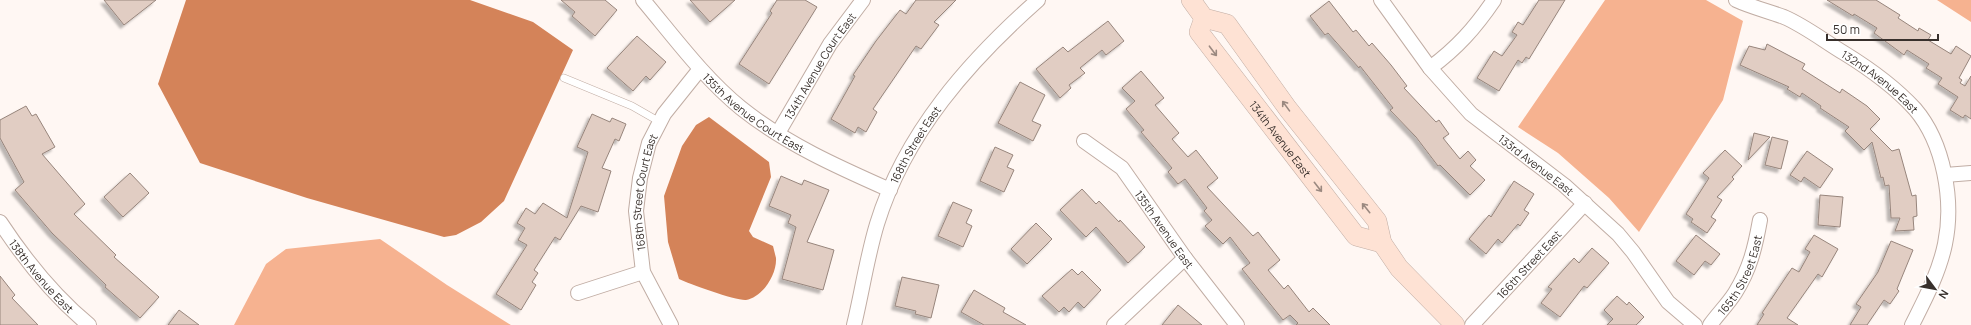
<svg xmlns="http://www.w3.org/2000/svg" width="1971" height="325" viewBox="0 0 1971 325" font-family="Manrope,sans-serif">
<style>
.forest{fill:#f6b290}
.water{fill:#d48359}
.building{fill:#e1cdc3;stroke:#97857c;filter:url(#shadow)}
.lines{fill:none;stroke-linecap:round;stroke-linejoin:round}
.lane-casing{stroke:#c1ada4;stroke-width:8}
.street-casing{stroke:#c1ada4;stroke-width:16}
.secondary-casing{stroke:#c1ada4;stroke-width:20}
.lane{stroke:#fff;stroke-width:7}
.street{stroke:#fff;stroke-width:14}
.secondary{stroke:#fee2d4;stroke-width:19}
.oneway{stroke:#9b8980}
.labels{text-anchor:middle;dominant-baseline:central;stroke-width:3;stroke-linejoin:round;paint-order:stroke}
.street-label{font-size:11px;fill:#38302c;stroke:#fff}
</style>
<defs>
<filter id="shadow"><feDropShadow dx="-3.5" dy="3.5" stdDeviation="1" flood-color="#0004"/></filter>
</defs>
<rect width="100%" height="100%" fill="#fff7f3"/>
<!-- forest -->
<path class="forest" d="M1605,0H1706L1743,21L1723,100L1639,232L1609,198L1558,153L1518,127Z
M1937,0H1971V22Z
M380,239L447,285L511,325H234L266,264L286,249Z"/>
<!-- water -->
<path class="water" d="M186,0H470L533,22L573,50L504,201L481,222L456,235L444,237L307,198L200,163L158,84Z
M709,117L769,162L771,177L749,231L753,237L773,246C774,250 775,254 776,258C777,274 763,297 746,300C737,301 689,284 679,279L668,242L664,196L682,146L696,125Z"/>
<!-- building -->
<path class="building" d="M104,0H156L124,25Z
M561,0H605L617,10L595,36L572,16L575,12Z
M690,0H735L710,22Z
M777,0H805L817,7L769,84L739,64L772,13L770,11Z
M916,0H956L934,22L939,25L921,49L916,46L873,109L877,112L866,132L858,127L855,133L831,119L855,76L853,75L876,41L900,10L906,14Z
M1539,0H1565L1529,59L1526,57L1522,63L1518,60L1499,91L1477,78L1494,51L1502,56L1517,35L1512,32L1518,22L1523,25Z
M1827,0H1876L1900,15L1898,18L1918,31L1919,28L1931,35L1928,40L1951,54L1956,46L1971,56L1959,78L1962,80L1960,83L1965,86L1971,76V119L1965,115L1963,118L1950,110L1958,97L1938,84L1942,78L1926,68L1929,64L1907,50L1904,55L1874,33L1877,28L1854,14L1853,16Z
M1329,1L1353,32L1356,30L1369,46L1372,43L1391,65L1407,86L1404,88L1436,122L1439,120L1449,134L1443,138L1460,159L1468,151L1476,160L1470,166L1485,180L1470,195L1440,165L1438,166L1416,137L1390,110L1393,108L1360,66L1359,68L1328,33L1325,35L1310,16Z
M1108,21L1124,41L1106,55L1102,50L1080,68L1085,73L1069,85L1071,88L1060,98L1036,69L1063,47L1068,52Z
M637,36L666,62L650,80L646,76L633,91L607,68Z
M1767,44L1805,64L1802,69L1840,93L1842,89L1867,106L1880,119L1870,129L1892,151L1899,149L1912,196L1916,195L1917,216L1913,217L1914,230L1895,231L1900,218H1891L1889,185L1885,186L1883,177L1881,178L1872,142L1864,150L1845,131L1849,127L1820,108L1821,106L1802,93L1800,97L1787,89L1789,87L1740,65L1749,46L1765,50Z
M1141,71L1164,98L1155,105L1179,133L1172,139L1188,157L1196,150L1218,178L1207,187L1253,236L1258,232L1280,260L1268,270L1284,289L1288,285L1309,312L1313,308L1330,325H1296L1298,323L1290,315L1283,320L1242,269L1250,263L1230,237L1223,244L1205,226L1212,220L1204,211L1207,208L1185,179L1178,184L1168,172L1172,168L1141,132L1144,130L1126,109L1135,101L1122,88Z
M1020,82L1045,95L1032,121L1041,125L1033,141L998,123Z
M26,106L32,116L36,114L55,147L42,154L85,204L74,214L116,255L114,257L159,297L140,318L105,287L106,285L52,233L15,190L24,182L0,138V120Z
M592,114L610,122L612,118L626,124L619,141L615,139L602,168L611,171L598,212L581,206L560,240L555,237L534,270L538,273L532,282L536,285L521,310L496,294L527,245L518,240L525,228L517,223L526,208L535,214L543,203L567,218L588,152L577,147Z
M1754,133L1770,137L1748,160Z
M1772,137L1788,141L1781,169L1765,165Z
M995,147L1013,155L1007,167L1014,170L1004,192L980,181Z
M1725,150L1742,166L1732,177L1734,179L1717,197L1722,200L1711,217L1716,220L1707,233L1691,222L1693,219L1686,214L1709,178L1703,173Z
M1807,151L1833,169L1820,188L1804,177L1801,182L1790,175Z
M130,173L149,193L123,217L104,197Z
M781,176L802,185L804,180L829,190L807,242L834,250L823,290L782,279L796,227L788,223L791,215L769,206Z
M1514,181L1534,194L1524,210L1529,213L1520,226L1518,224L1502,243L1498,239L1486,254L1469,239L1489,215L1491,217Z
M1082,189L1096,204L1099,201L1119,222L1120,220L1145,247L1128,263L1096,227L1086,237L1060,210Z
M1820,195L1843,197L1840,227L1818,225Z
M953,202L972,210L966,223L972,226L963,247L938,236Z
M1036,223L1052,239L1027,264L1011,249Z
M1696,235L1720,254L1711,265L1705,261L1694,275L1676,261Z
M1814,235L1838,249L1822,277L1818,274L1787,318L1798,325H1757L1764,314L1762,313L1792,268L1799,272L1810,252L1805,249Z
M1891,241L1913,250L1897,289L1899,291L1890,304L1884,300L1867,325H1850L1861,307L1856,304L1878,272Z
M1592,248L1609,263L1587,288L1584,286L1560,317L1541,303L1552,289L1548,287L1574,258L1579,263Z
M1072,269L1078,275L1082,271L1101,290L1084,308L1078,302L1069,312L1064,307L1059,312L1042,296Z
M0,276L15,295L12,298L38,325H0Z
M902,277L939,285L931,318L915,314L916,311L895,306Z
M974,290L1005,308L1003,312L1026,325H984L961,312Z
M1617,296L1627,305L1629,302L1644,317L1636,325H1607L1613,319L1604,310Z
M1178,305L1202,325H1162Z
M179,310L199,325H168Z"/>
<g class="lines">
<defs>
<path id="lane" d="M564,78L632,106L660,122"/>
<g id="street">
<path id="s1" d="M643,0C674,37 704,78 741,108C786,144 838,167 890,190"/>
<path id="s2" d="M1381,0L1430,68L1471,114L1564,185L1618,234L1633,252L1668,302L1695,325"/>
<path id="s3" d="M1736,0C1751,7 1768,11 1784,17C1805,26 1824,41 1844,53C1870,69 1894,86 1915,109C1944,143 1954,201 1945,244C1939,273 1925,299 1912,325"/>
<path d="M1430,68C1457,48 1475,28 1494,0"/>
<path id="s4" d="M778,133L830,44L863,0"/>
<path id="s5" d="M1084,141L1122,168L1185,258L1237,325"/>
<path d="M1945,175L1971,173"/>
<path id="s6" d="M0,222C25,260 54,296 89,325"/>
<path d="M578,293L643,272"/>
<path id="s7" d="M671,325L643,272L636,211L640,178L649,143L664,114L700,69"/>
<path id="s8" d="M854,325C862,292 867,257 877,224C905,133 969,61 1038,0"/>
<path d="M1114,325L1185,258"/>
<path id="s9" d="M1472,325L1585,203"/>
<path id="s10" d="M1710,325C1718,314 1728,304 1735,293C1750,269 1755,248 1760,220"/>
</g>
<g id="secondary">
<path d="M1191,0L1204,18L1227,24L1288,109L1377,221L1382,243L1399,268L1455,325"/>
<path id="s11" d="M1204,18L1199,32L1356,236L1382,243"/>
</g>
</defs>
<!-- lane casing -->
<use href="#lane" class="lane-casing"/>
<!-- street casing -->
<use href="#street" class="street-casing"/>
<!-- secondary casing -->
<use href="#secondary" class="secondary-casing"/>
<!-- lane -->
<use href="#lane" class="lane"/>
<!-- street -->
<use href="#street" class="street"/>
<!-- secondary -->
<use href="#secondary" class="secondary"/>
</g>
<!-- one-way arrows -->
<defs><path id="oneway-shaft" d="M-6 0H5M1.5-3L5.5 0L1.5 3" fill="none" stroke-width="1.6" stroke-linecap="round" stroke-linejoin="round"/></defs>
<g class="oneway">
<use href="#oneway-shaft" transform="translate(1213 51) rotate(53)"/>
<use href="#oneway-shaft" transform="translate(1286 106) rotate(-126)"/>
<use href="#oneway-shaft" transform="translate(1318 187) rotate(52)"/>
<use href="#oneway-shaft" transform="translate(1366 208) rotate(-129)"/>
</g>
<g class="labels">
<!-- street labels -->
<g class="street-label">
<text stroke="none"><textPath href="#s4" startOffset="79">134th Avenue Court East</textPath></text>
<text stroke="none"><textPath href="#s3" startOffset="167">132nd Avenue East</textPath></text>
<text stroke="none"><textPath href="#s1" startOffset="159">135th Avenue Court East</textPath></text>
<text stroke="none"><textPath href="#s11" startOffset="149">134th Avenue East</textPath></text>
<text stroke="none"><textPath href="#s8" startOffset="192">168th Street East</textPath></text>
<text stroke="none"><textPath href="#s2" startOffset="228">133rd Avenue East</textPath></text>
<text stroke="none"><textPath href="#s7" startOffset="141">168th Street Court East</textPath></text>
<text stroke="none"><textPath href="#s5" startOffset="121">135th Avenue East</textPath></text>
<text stroke="none"><textPath href="#s9" startOffset="83">166th Street East</textPath></text>
<text stroke="none"><textPath href="#s10" startOffset="59">165th Street East</textPath></text>
<text stroke="none"><textPath href="#s6" startOffset="68">138th Avenue East</textPath></text>
</g>
</g>
<!-- north arrow -->
<g transform="translate(1935 289) rotate(122)" stroke="#ffffff" stroke-width="3" paint-order="stroke">
<path d="M0-3L7 15L0 10L-7 15Z" fill="#38302c"/>
<text y="-6" font-size="11" font-weight="bold" text-anchor="middle" fill="#38302c">N</text>
</g>
<!-- scale -->
<path d="M1827 34v6h111v-6" fill="none" stroke="#38302c" stroke-width="2"/>
<text x="1833" y="34" font-size="12" fill="#38302c" stroke="#ffffff" stroke-width="3" paint-order="stroke">50 m</text>
</svg>
